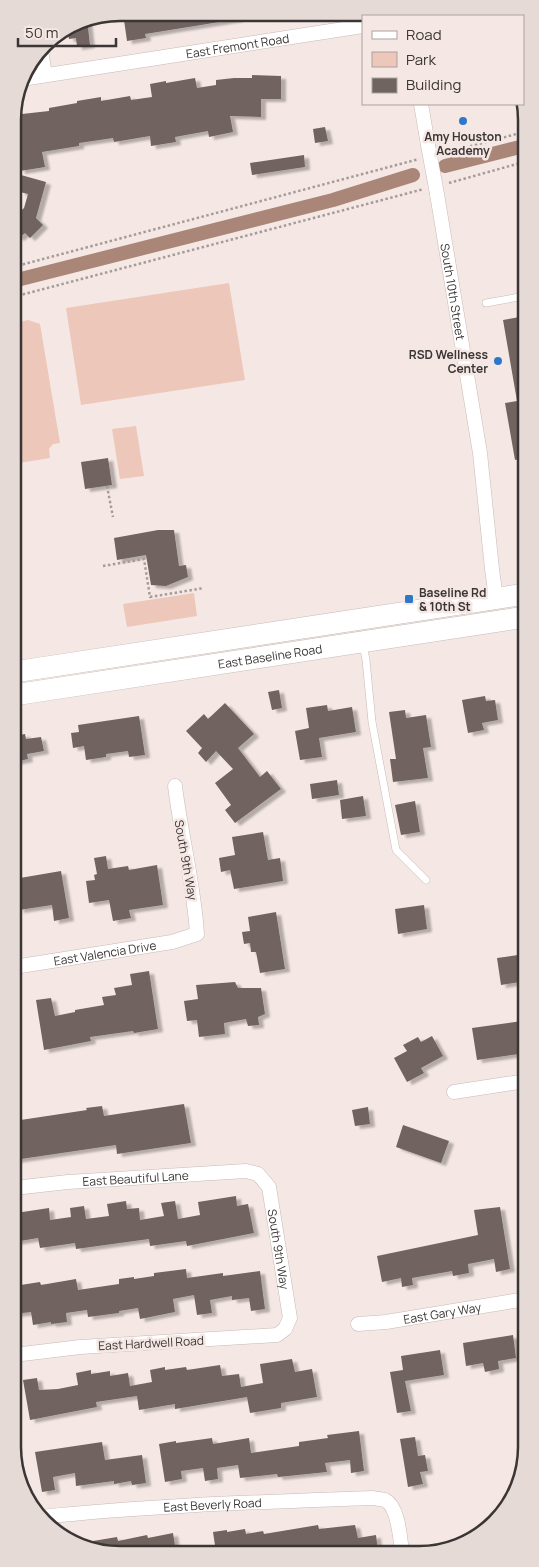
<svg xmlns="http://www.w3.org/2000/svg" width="539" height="1567" viewBox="0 0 539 1567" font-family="Manrope,sans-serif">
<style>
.green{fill:#edc7b9}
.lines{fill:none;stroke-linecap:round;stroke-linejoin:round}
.canal{stroke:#aa8678;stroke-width:14}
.building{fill:#6f6460;filter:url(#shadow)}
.lane-casing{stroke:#c6bab6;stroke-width:8}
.street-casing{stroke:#c6bab6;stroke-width:15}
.primary-casing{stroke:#c6bab6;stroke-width:22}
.path{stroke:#a59c99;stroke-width:2.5;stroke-dasharray:2.5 2.5;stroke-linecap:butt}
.lane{stroke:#fff;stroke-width:7}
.street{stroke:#fff;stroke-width:14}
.primary{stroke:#fff;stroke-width:21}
.street-bridge-casing{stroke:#c6bab6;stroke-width:15;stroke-linecap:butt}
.street-bridge{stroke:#fff;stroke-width:14}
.poi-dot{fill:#2c79c9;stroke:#f5e8e4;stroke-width:2}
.labels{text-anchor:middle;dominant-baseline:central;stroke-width:5;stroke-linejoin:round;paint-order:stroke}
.street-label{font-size:12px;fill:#3b3635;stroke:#f5e8e4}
.poi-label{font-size:12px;font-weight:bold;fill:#3b3635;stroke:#f5e8e4}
.rim{fill:none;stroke:#3b3635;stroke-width:2.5}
</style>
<defs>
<filter id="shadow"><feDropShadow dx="5" dy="3" stdDeviation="1" flood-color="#0004"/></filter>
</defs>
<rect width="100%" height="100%" fill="#f5e8e4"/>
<!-- green -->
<path class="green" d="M229,283L245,380L81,405L66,308Z
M28,320L40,324L60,443L53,444L49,449L50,458L13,464V324Z
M136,426L144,476L120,479L112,429Z
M194,593L197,616L127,627L123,604Z"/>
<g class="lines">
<!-- canal -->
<path class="canal" d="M445,166L524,146
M13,281L333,200L413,175"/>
</g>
<!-- building -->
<path class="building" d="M123,13H238V19L145,34L146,38L127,41Z
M87,19L90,45L77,47L76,38L69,39L67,28L79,21Z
M252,75L281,76V99H261V117L230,116L233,132L209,137L208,131L175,137L176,142L151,146L150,136L114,142L113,138L79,143V146L42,152L45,167L20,171L16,147L17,146L13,115L49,111V108L77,103V101L101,97V101L130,96L131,100L152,97L150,84L166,81V83L195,78L197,88L216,85V80L234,78H252Z
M325,127L328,141L315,143L313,129Z
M304,155L305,167L252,175L250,163Z
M21,175L46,182L36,218L43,225L30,238L25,233L19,238L13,233V218L24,208L28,194L20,192L22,183Z
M525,316V458L515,460L505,403L517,401L503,320Z
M108,458L112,485L85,489L81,462Z
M158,530H174L179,566L186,565L188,577L166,586L151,585L146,555L117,560L114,538Z
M279,690L282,708L272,710L268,692Z
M485,696L486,701L495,700L498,720L482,723L484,730L468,733L462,700Z
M225,703L254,734L238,748L260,777L267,771L281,789L235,823L225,810L231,805L215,783L233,769L216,751L206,762L198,753L202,748L186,731L204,714L208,719Z
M327,705L328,711L352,707L356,732L319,738L322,757L300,760L295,731L309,728L306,708Z
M405,710L406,718L426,715L431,747L423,748L428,778L393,782L390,759H396L389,712Z
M139,716L145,755L129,757L128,751L106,754V757L86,760L84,746L73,748L71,733L79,732L78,725Z
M25,734L26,739L41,737L44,751L27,754L28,759L14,762V736Z
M337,780L339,795L312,799L310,784Z
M363,796L366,816L342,819L340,800Z
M415,801L420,832L401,835L395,805Z
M263,832L268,860L280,858L283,881L234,889L230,870L221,872L219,858L235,855L232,837Z
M106,856L108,869L128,866L129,870L157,865L163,905L129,910L131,918L113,921L109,900L89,903L86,881L95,880L94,875L97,874L94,858Z
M61,871L69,918L54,921L52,905L19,910L14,879Z
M424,905L427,929L398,934L395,909Z
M276,912L285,969L260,973L256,952H251L250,943L244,944L242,932L250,931L248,917Z
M518,955L520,963L524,962L526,981L501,985L497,958Z
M149,971L158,1029L134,1033L133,1031L90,1037L91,1041L44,1050L36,1000L51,998L55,1016L75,1012V1010L104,1005L102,997L116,995L114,988L132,985L130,974Z
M235,982L238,988H261L265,1014L258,1017L259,1025L248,1026L246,1019L224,1023L225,1034L199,1037L197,1020L187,1021L184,1001L198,999L196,985Z
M522,1021L526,1053L477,1060L472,1028Z
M432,1036L443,1056L421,1068L424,1073L407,1082L394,1058L407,1051L403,1045L418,1037L421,1042Z
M184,1104L191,1143L117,1154L116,1145L14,1160V1121L87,1110L86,1108L102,1106L104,1116Z
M368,1107L370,1124L355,1126L352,1110Z
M403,1125L449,1141L441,1163L396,1147Z
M236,1196L237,1206L248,1204L254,1233L187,1246L186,1241L150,1246L149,1239L76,1249L75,1243L40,1248L38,1238L14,1242L16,1213L49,1208L50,1220L71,1217L70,1208L84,1206L86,1219L109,1216L107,1204L126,1201L127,1209L139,1208L140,1220L164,1216L161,1203L175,1201L178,1219L200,1215L198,1202Z
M500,1207L510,1269L496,1272L494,1259L468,1264L469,1273L453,1276L452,1271L412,1278L413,1285L402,1287L401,1278L382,1282L377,1256L478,1235L474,1210Z
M186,1269L187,1278L223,1273V1276L260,1271L265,1309L251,1311L249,1298L232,1300V1296L210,1300L212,1313L197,1315L194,1295L173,1299L175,1312L140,1319L138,1308L119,1311V1313L88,1317L87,1310L66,1313L67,1322L51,1324V1322L33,1325L31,1312L14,1314V1286L40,1282L41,1285L76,1279L78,1290L119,1284V1279L134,1277V1279L154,1276V1273Z
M513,1335L516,1358L498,1361L499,1369L485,1372L483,1363L466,1366L463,1343Z
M440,1350L444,1375L405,1381L411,1411L397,1413L390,1372L403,1370L401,1356Z
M292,1359L295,1372L312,1369L317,1397L281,1403V1408L250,1413L247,1397L175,1409V1404L139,1410L137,1396L96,1402L97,1407L30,1420L23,1380L37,1378L39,1390L58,1389L78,1385L76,1373L91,1370V1374L110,1371V1376L128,1373L130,1386L152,1382L150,1370L165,1367V1370L186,1367L187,1370L220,1365L222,1376L239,1374L241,1387L263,1383L260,1364Z
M359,1431L364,1471L351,1473L350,1460L325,1463L327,1472L278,1477L277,1474L240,1478L238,1465L217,1468L218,1479L205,1481L203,1468L181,1471L182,1479L165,1482L159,1444L176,1441V1443L212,1438L213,1444L249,1438L251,1453L299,1446V1442L328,1438L327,1435Z
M415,1437L418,1456L425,1455L428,1471L420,1472L423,1484L408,1487L400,1439Z
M102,1442L105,1460L142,1455L146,1483L132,1485L131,1481L114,1484V1481L76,1486L75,1473L53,1477L55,1490L42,1492L35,1452Z
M318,1525L319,1529L355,1525L358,1538L376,1535L378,1552H346L345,1549L326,1552H216L213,1532L227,1530V1532L245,1529L246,1534L263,1531L264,1534Z
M173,1533L176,1552H100L81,1543L117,1537L118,1541L147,1535L148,1538Z"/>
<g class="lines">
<defs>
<path id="lane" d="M486,303L525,296
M363,644L366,660L372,722L396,850L426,880"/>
<g id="street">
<path d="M406,14L407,16"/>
<path d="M41,50L45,75"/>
<path id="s1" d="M22,79L363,26"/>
<path d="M421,104L428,145"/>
<path id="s2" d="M437,194L480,453L492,569L496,598"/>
<path id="s3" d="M14,967L172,942L197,934C194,884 181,835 175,786"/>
<path d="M454,1092L526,1081"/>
<path id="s4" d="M14,1188L68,1182L246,1171L258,1174L269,1187L290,1318L285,1329L277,1335L80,1347L14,1355"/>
<path id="s5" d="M358,1324L386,1322L526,1299"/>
<path id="s6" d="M41,1517C151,1505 263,1502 373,1498C377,1499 382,1499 385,1500C399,1507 400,1539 402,1552"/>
</g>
<g id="primary">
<path d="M14,672L525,594"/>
<path id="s7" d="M14,695L525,617"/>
</g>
</defs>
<!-- lane casing -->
<use href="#lane" class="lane-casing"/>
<!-- street casing -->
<use href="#street" class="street-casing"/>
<!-- primary casing -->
<use href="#primary" class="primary-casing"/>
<!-- path -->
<path class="path" d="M441,154L524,132
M449,183L524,162
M13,267L419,159
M13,297L424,189
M107,486L113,517
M103,566L144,559L150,597L204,588"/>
<!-- lane -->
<use href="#lane" class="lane"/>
<!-- street -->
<use href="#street" class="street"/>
<!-- primary -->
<use href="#primary" class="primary"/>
<defs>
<path id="street-bridge" d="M428,145L437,194"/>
</defs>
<!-- street-bridge casing -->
<use href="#street-bridge" class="street-bridge-casing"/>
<!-- street-bridge -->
<use href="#street-bridge" class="street-bridge"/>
</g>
<!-- markers -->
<g class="poi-dot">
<circle cx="463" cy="121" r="5"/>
<circle cx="498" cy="361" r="5"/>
<rect x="404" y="594" width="10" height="10" rx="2.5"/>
</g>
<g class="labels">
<!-- street labels -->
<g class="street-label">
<text stroke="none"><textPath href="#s1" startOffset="218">East Fremont Road</textPath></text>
<text stroke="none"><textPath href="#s2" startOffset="99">South 10th Street</textPath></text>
<text stroke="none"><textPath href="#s7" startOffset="259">East Baseline Road</textPath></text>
<text transform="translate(186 860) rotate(80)">South 9th Way</text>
<text stroke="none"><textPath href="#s3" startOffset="92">East Valencia Drive</textPath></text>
<text stroke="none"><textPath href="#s4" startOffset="122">East Beautiful Lane</textPath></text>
<text stroke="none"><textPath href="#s4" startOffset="325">South 9th Way</textPath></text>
<text stroke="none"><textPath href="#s5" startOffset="85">East Gary Way</textPath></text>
<text transform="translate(151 1343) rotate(-3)">East Hardwell Road</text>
<text stroke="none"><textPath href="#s6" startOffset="172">East Beverly Road</textPath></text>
</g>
<!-- poi labels -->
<g class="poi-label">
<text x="463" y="136">Amy Houston<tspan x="463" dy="14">Academy</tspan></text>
<text x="488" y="354" text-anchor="end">RSD Wellness<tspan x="488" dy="14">Center</tspan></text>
<text x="419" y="592" text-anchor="start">Baseline Rd<tspan x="419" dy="14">&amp; 10th St</tspan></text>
</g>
</g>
<!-- crop -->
<path d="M0 0H539V1567H0ZM120 21H419A99 99 0 0 1 518 120V1447A99 99 0 0 1 419 1546H120A99 99 0 0 1 21 1447V120A99 99 0 0 1 120 21Z" fill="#e6dad6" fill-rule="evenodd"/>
<path class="rim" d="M120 21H419A99 99 0 0 1 518 120V1447A99 99 0 0 1 419 1546H120A99 99 0 0 1 21 1447V120A99 99 0 0 1 120 21Z"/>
<!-- legend -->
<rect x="362" y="15" width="162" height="90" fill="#f5e8e4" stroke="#aba19e"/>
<rect x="372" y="31" width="25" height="8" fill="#ffffff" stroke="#aba19e"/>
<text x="406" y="40" font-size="15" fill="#3b3635">Road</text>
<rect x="372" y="52" width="25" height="15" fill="#edc7b9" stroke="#aba19e"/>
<text x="406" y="65" font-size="15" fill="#3b3635">Park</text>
<rect x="372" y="78" width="25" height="15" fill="#6f6460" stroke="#aba19e"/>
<text x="406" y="90" font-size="15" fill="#3b3635">Building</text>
<!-- scale -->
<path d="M18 38v8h98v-8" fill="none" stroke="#3b3635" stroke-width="2.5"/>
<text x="25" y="38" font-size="15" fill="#3b3635" stroke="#f5e8e4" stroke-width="4" paint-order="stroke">50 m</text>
</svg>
